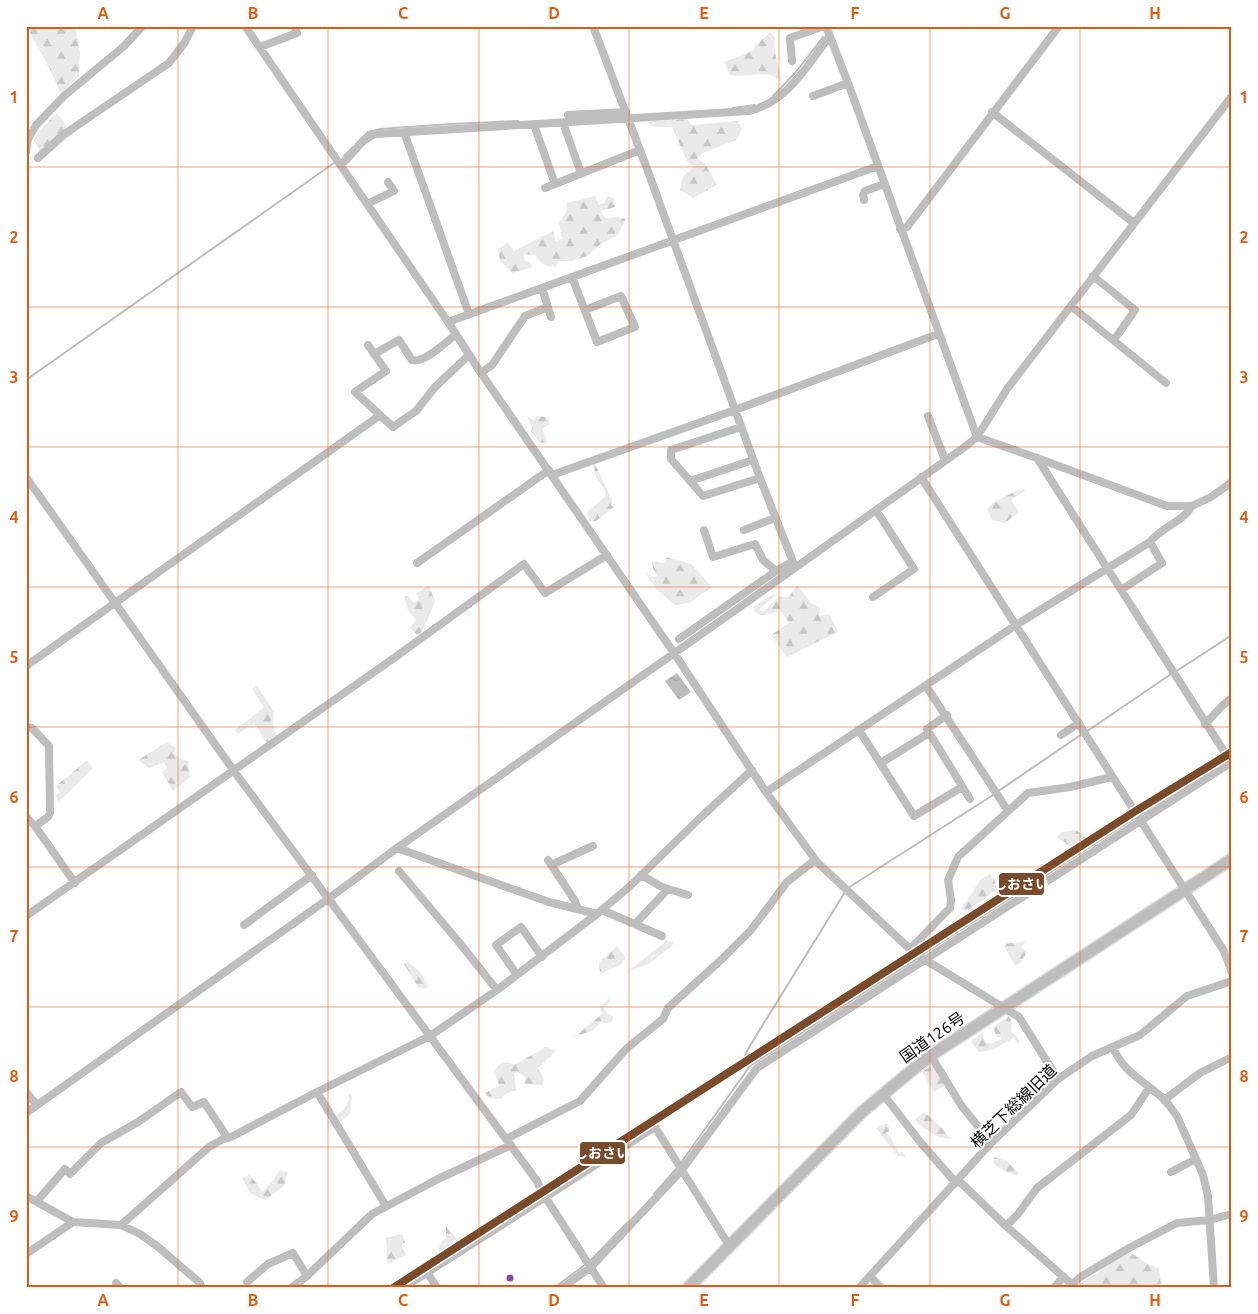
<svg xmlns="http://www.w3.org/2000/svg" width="1258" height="1314" viewBox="0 0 1258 1314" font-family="Ubuntu,'Noto Sans JP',sans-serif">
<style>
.forest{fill:url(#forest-firs)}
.water{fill:url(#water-ripples)}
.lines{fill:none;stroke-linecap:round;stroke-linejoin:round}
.stream{stroke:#bcbcbc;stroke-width:2}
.highway-casing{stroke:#dbdbdb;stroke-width:14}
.minor{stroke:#bebebe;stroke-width:8}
.highway{stroke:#bdbdbd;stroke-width:11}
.rail-1-casing{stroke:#fff;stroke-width:11}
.rail-1{stroke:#7a4b2a;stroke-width:8}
.grid{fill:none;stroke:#e8590c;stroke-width:1;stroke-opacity:0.55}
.bus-dot{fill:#8e44ad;stroke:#fff;stroke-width:2}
.labels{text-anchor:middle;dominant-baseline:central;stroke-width:4;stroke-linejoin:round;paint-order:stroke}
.street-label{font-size:16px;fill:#000;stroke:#fff}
.line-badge{stroke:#fff;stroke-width:2}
.badge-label{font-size:14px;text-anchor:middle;font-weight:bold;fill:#fff}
.neatline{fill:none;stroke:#e8590c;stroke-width:2}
.grid-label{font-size:16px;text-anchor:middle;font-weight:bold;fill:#e8590c}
</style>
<defs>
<pattern id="forest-firs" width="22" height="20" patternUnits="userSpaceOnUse" patternTransform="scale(1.25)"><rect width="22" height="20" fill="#eaeaea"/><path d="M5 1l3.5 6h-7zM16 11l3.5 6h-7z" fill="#c7c7c7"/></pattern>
<pattern id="water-ripples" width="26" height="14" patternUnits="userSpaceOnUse" patternTransform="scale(1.25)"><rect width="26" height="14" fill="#bcbcbc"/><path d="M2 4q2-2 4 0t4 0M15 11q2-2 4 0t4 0" fill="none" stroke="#a0a0a0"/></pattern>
</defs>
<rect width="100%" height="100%" fill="#fff"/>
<!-- forest -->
<path class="forest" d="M26,26H75L80,52L79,76L61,94L49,67Z
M770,32L775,37C772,52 780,65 781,80C764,68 748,79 730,75L724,62L748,53Z
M57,113L73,134L44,158L33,140L43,127Z
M687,119L691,125L738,121L742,129L736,140L703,153L697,158L705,164L717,185L693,198L680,190L683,176L690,171L694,166L687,161L672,127H653L648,123L651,121Z
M595,196L599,205L604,203L607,196L614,198L615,207L601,211L605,218L618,217L626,219L618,235L599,245L589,255L573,261H559L556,266C546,268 541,263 535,255L523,254L525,261L529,262L533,267L512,273L500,261L498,249L508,242L514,251L553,231L556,241L562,239L559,223L566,212L567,203Z
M527,416L534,421L536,416L547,417L550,424L542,429L548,442L541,443L531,432L532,427Z
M595,464L612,500L611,505L614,507L596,521L590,522L587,512L605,497L606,492L596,477L593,465Z
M1018,490H1026L1011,500L1019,512L1005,523L992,520L987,509L994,502Z
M667,557L691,564L712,587L689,603L675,605L656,589L645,572L654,577L657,576L653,568L652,561L663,563Z
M429,585L435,602L423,630L418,636L410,628L416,620L408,610L404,596H408L414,603L419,599L416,594Z
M797,585L812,604L820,607L819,616L829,614L838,632L787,657L771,635L789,623L780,610C770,614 757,620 753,607L773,594L775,596L760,608L759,610L763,612L780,596L788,598Z
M257,686L274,712L273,724L277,738L267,743L254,723L238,734L235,730L264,707L252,689Z
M167,742L176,748L174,753L180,759L188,761L190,777L173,791L162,772L167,768L164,762L149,768L138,760Z
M87,760L93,768L59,802L56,796L60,792L56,786Z
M1076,830L1087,838L1071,847L1057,837L1062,832Z
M1019,873L1017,882L1001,890L992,893L966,912L961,909L981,879L990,874L995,881L996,886Z
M664,939L673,942L672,946L649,964L628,971L664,943Z
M1027,941L1021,947L1027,952L1021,962L1015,966C1011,958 1006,951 1004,944Z
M617,946L626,958L620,965L600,974L599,962Z
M408,962L420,972L427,984L426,989L418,987L404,964Z
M609,998L610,1002L604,1008L607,1014L613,1016L612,1022L606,1023L601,1022L592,1031L574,1037L602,1014L600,1007Z
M1009,1016L1012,1023L1011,1032L1016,1035L1020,1042L1017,1043L1014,1037C1003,1045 991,1052 978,1052L971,1041L982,1033L985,1042L990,1044L1000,1040L1001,1038L996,1036L993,1027Z
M546,1047L556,1051L538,1068L544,1079L543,1085L525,1084V1077L518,1072L514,1073L516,1090L505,1094L501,1099L489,1098L485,1093L499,1086L494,1070L500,1064L508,1062L514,1065Z
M932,1065L942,1079L944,1086L934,1092L922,1072Z
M349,1095L352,1097L350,1113L342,1121L329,1128L327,1123C337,1115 349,1109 349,1095Z
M924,1112L939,1125L951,1139C938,1140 924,1128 914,1120Z
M887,1123L890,1131L885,1133L889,1135L899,1152H903L906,1157L898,1156L876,1128Z
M994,1157L1007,1161L1019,1173L1017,1176L1004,1171L994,1164Z
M280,1170L288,1172L284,1186L265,1200L250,1193L242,1178L250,1175L263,1192L270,1184Z
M446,1226L457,1239L442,1253L439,1249L441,1242L446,1238Z
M402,1234L405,1242L401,1245L406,1255L388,1264C385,1255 389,1247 385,1238Z
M1128,1252C1142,1257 1144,1265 1159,1268L1161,1284L1158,1288H1082L1078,1285Z"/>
<!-- water -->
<path class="water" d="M677,673L691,692L679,700L665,681Z"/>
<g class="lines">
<!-- stream -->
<path class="stream" d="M773,96L796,72L823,37
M733,108L755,105
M356,144L368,132L381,129L451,124L518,121
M344,156L353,147
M26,380L334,163
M1175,672L1232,635
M1086,732L1171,674
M997,792L1082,734
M1141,815L1228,760
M848,888L993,795
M922,955L1137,817
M750,1066L745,1055L751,1044L845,892
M680,1164L750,1066L918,958
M654,1194L677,1168
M590,1261L627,1223
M554,1288L586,1264"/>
<defs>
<path id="highway" d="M688,1288L862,1112L905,1076L933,1054L1232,859"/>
</defs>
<!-- highway casing -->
<use href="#highway" class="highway-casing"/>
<!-- minor -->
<path class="minor" d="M245,26L448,322L481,373L674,653L766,792L817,862L914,953L1019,1017L1058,1079
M593,26L646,166L760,478L795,567
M826,26L848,83L977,437
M260,47L297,33L294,26
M792,61L790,38L824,26
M813,96L848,83
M992,112L1134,223
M568,115L626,112
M563,123L581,173
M534,125L555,184
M404,132L469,314
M26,152L28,139L36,125L64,96L123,47L143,26
M38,158L63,135L169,63L185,42L193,26
M340,165C353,156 359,140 375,134L749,111C787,102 807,66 829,37
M545,188L640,150
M864,200L863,195L865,191L884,184
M367,204L394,191L388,182
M900,229L907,227L1059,26
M1093,276L1135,310L1114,340
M572,277L597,342L635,327L621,296L585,310
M542,288L551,317
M1071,306L1166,383
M448,322L878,166
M368,345L386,371L355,392L393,427L416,411L435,387L469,355
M374,354L399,340L412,360C424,364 446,342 456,334
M481,373L492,365L525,316L548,307
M928,416L945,460
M741,427L671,450V459L703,496L760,478
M977,437L1037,458L1167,506H1192L1211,497L1232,482
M1037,458L1232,764
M552,475L735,410L938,334
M26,477L234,771L537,1181L542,1192L604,1288
M921,477L1224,951L1232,973
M690,481L753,460
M704,530L713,557L755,544L763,560L776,571
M744,530L775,518
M417,563L549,470
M1121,590L1162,563L1150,542
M873,597L914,569L876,510
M679,639L776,571L792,562
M26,666L379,416
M926,686L1008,811
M947,715L927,729L970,799
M1205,724L1223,705L1232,698
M26,727L32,728L49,746L50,813L48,817L35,826
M859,730L914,816L962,787
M1061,735L1079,723
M881,763L929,733
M766,792L1016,625L1150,542C1161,527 1183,522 1192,506
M26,817L35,826L75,883
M397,848L549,902L597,914
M548,860L575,901L578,909
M551,865L593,846
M399,871L458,941L497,990
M641,875L662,887L688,895
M602,910L662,936
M26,916L394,658L524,564L545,593L607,555
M635,924L668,889
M244,925L312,875
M910,949L950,908L951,900L948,880L958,857L1028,793L1070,787L1112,777
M517,975L496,945L521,927L542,957
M1113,1047C1122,1072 1147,1083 1165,1100C1169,1105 1173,1111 1177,1116L1203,1175L1208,1196L1214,1288
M931,1056L961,1105L991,1143
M26,1092L37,1105
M317,1092L386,1206
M883,1094L921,1143L956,1183
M1164,1100L1200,1073L1232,1057
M26,1113L328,899L397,848L747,602L966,446L977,437L1007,389L1232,96
M506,1139L580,1101L626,1049L663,1019L668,1008L722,959L751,930L787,882L815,860
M1171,1172L1196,1159
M958,1180L1006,1226L1075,1287
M26,1196L73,1222L121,1225L140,1234L157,1246L200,1283L202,1288
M37,1201L65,1169L70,1174L101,1143L138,1122L181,1092L192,1107L204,1102L227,1137
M121,1225L209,1147L223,1139L231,1137L317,1092L430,1036L497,990L597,914L629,887L700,818L752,770
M1006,1226L1018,1214L1037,1188L1131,1115L1149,1088
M26,1254L73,1222
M427,1272L437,1288
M870,1276L881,1288
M247,1282L268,1264L293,1253L307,1276
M116,1283L121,1288
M1072,1284L1082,1276L1129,1248L1177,1223L1209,1220L1232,1214
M291,1288L307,1276L372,1214L438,1179L511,1145
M403,1288L655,1127L730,1247
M562,1288L591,1267L681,1171L757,1068L1232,762
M859,1288L991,1143L1058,1079L1092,1056L1140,1035L1187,996L1232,981
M1054,1288L1063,1277"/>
<!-- highway -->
<use href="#highway" class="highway"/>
<defs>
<path id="rail-1" d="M393,1288L1134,812L1232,752"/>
</defs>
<!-- rail-1 casing -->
<use href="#rail-1" class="rail-1-casing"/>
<!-- rail-1 -->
<use href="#rail-1" class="rail-1"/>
</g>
<!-- grid -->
<path class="grid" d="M178,26V1288M328,26V1288M479,26V1288M629,26V1288M779,26V1288M930,26V1288M1080,26V1288M26,167H1232M26,307H1232M26,447H1232M26,587H1232M26,727H1232M26,867H1232M26,1007H1232M26,1147H1232"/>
<!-- markers -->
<circle class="bus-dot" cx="510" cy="1278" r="4.5"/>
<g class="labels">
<!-- street labels -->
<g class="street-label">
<text transform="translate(932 1037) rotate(-35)">国道126号</text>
<text transform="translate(1013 1106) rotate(-44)">横芝下総線旧道</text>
</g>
</g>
<g class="line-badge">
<rect x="998" y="872" width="47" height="24" rx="5" fill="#7a4b2a"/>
<rect x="579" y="1141" width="47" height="24" rx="5" fill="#7a4b2a"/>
</g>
<g class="badge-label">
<text x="1021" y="889">しおさい</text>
<text x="602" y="1158">しおさい</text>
</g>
<!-- border -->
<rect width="1258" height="1314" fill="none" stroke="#ffffff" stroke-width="55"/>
<rect x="28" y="28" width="1202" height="1258" class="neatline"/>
<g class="grid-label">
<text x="103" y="19">A</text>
<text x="253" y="19">B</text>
<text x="403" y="19">C</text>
<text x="554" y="19">D</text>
<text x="704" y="19">E</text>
<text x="855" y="19">F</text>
<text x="1005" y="19">G</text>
<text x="1155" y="19">H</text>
<text x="14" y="103">1</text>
<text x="1244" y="103">1</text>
<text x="14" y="243">2</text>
<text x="1244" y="243">2</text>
<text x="14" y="383">3</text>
<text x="1244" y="383">3</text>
<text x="14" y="523">4</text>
<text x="1244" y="523">4</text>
<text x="14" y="663">5</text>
<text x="1244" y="663">5</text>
<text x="14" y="803">6</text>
<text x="1244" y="803">6</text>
<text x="14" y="942">7</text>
<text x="1244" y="942">7</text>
<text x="14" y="1082">8</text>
<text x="1244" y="1082">8</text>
<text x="14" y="1222">9</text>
<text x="1244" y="1222">9</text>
<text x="103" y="1306">A</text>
<text x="253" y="1306">B</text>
<text x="403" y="1306">C</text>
<text x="554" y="1306">D</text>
<text x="704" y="1306">E</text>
<text x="855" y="1306">F</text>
<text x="1005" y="1306">G</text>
<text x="1155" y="1306">H</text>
</g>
</svg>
